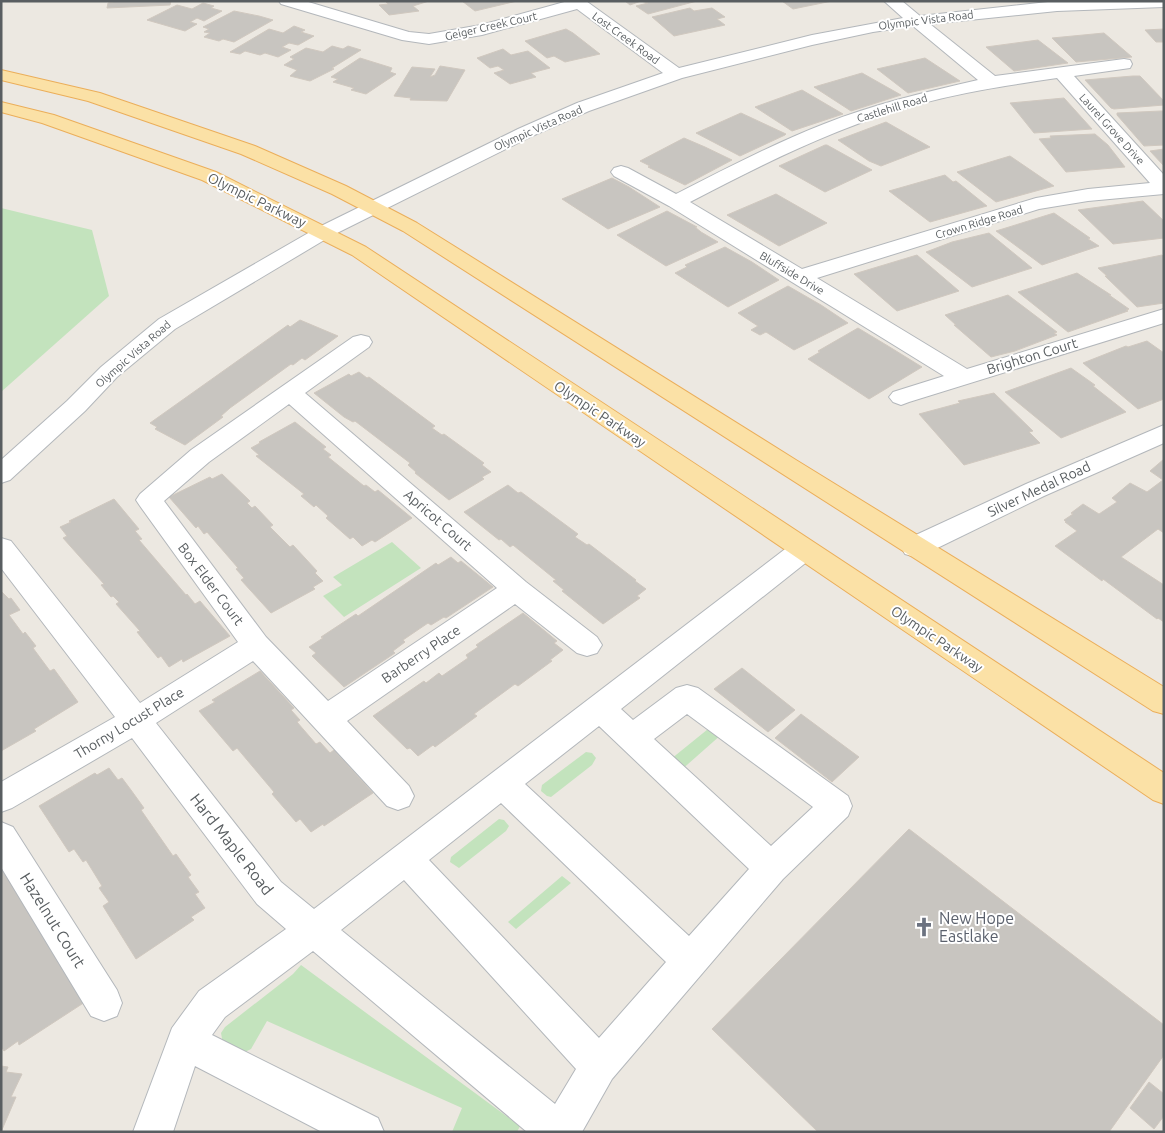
<svg xmlns="http://www.w3.org/2000/svg" width="1165" height="1133" viewBox="0 0 1165 1133" font-family="Ubuntu,sans-serif">
<style>
.green{fill:#c3e3bd}
.building{fill:#c8c5c0;stroke:#d0c8bf}
.lines{fill:none;stroke-linecap:round;stroke-linejoin:round}
.minor-casing{stroke:#b3b7bb;stroke-width:2}
.major-casing{stroke:#ebae5a;stroke-width:2}
.minor{fill:#fff;fill-rule:evenodd}
.major{fill:#fbe1a6;fill-rule:evenodd}
.labels{text-anchor:middle;dominant-baseline:central;stroke-width:4;stroke-linejoin:round;paint-order:stroke}
.far-street-label{font-size:11px;fill:#595e61;stroke:#fff}
.street-label{font-size:14px;fill:#595e61;stroke:#fff}
.near-street-label{font-size:16px;fill:#595e61;stroke:#fff}
.near-worship-label{font-size:16px;fill:#5b616d;stroke:#fff;text-anchor:start}
</style>
<rect width="100%" height="100%" fill="#ece8e1"/>
<!-- green -->
<path class="green" d="M1,208L92,230L109,296L1,392Z
M392,542L421,568L344,617L323,596L342,585L333,577Z
M713,725L722,734L679,772L671,759Z
M586,752L592,753L596,758L592,765L551,797L547,796L541,791L542,785Z
M499,819L504,820L509,826L506,831L459,868L450,862L451,857Z
M562,876L571,883L516,929L508,922Z
M301,965L520,1126L517,1132H452L462,1108L267,1021L251,1049L245,1052L223,1044L221,1033L225,1027L293,974Z"/>
<!-- building -->
<path class="building" d="M118,1H171L170,5L107,8L108,3Z
M385,1H429L413,6L419,11L389,15L379,5L388,4Z
M462,1H517L475,11Z
M625,1H697L648,14L636,6L648,3L641,1L630,5Z
M782,1H832L793,9Z
M203,3L214,6L211,8L222,11L204,21L197,18L190,22L197,24L185,31L147,20L177,5L192,9Z
M690,8L694,11L712,8L725,17L717,19L725,25L674,36L652,17Z
M234,11L259,16L273,20L234,42L223,39L219,41L204,37L210,33L204,32L209,29L203,27Z
M294,26L305,30L301,32L314,36L298,45L289,43L282,47L291,50L278,57L265,53L260,55L245,51L240,54L230,52L269,29L283,33Z
M566,29L573,33L600,54L565,62L554,56L547,58L525,41Z
M1164,29V42H1156L1145,30Z
M1104,33L1132,57L1076,62L1052,38Z
M1038,40L1068,63L1014,71L986,47Z
M332,46L343,49L348,46L361,50L332,68L334,69L310,81L290,76L297,70L284,65L294,59L290,57L306,48L323,52Z
M503,49L511,55L528,51L550,68L531,73L536,77L510,84L494,73L504,70L498,66L490,68L477,58Z
M360,58L389,67L392,68L390,72L396,74L366,94L351,90L354,88L333,82L338,79L331,77Z
M925,58L960,81L908,93L877,69Z
M440,66L465,70L447,101L410,100L411,98L394,96L412,67L435,69L430,77L435,75Z
M862,73L901,95L851,111L814,87Z
M1133,76H1140L1164,101V105L1114,109L1111,108L1085,80Z
M802,90L843,114L792,131L755,107Z
M1064,98L1092,129L1034,133L1010,103Z
M1161,111H1164V145L1144,146L1117,115V113Z
M741,113L786,134L785,135L740,156L696,133Z
M886,122L930,147L881,166L869,161L838,140Z
M1095,134L1108,145L1125,167L1066,172L1039,139L1051,138L1050,136Z
M684,138L705,147L732,160L685,185L648,167L650,166L640,161Z
M825,145H827L872,170L825,192L779,166Z
M1164,149V166L1150,151Z
M1010,156L1054,186L996,202L957,172Z
M945,175L953,182L956,181L987,206L930,222L889,191Z
M612,178L629,187L660,207L608,229L562,199Z
M776,194L827,223L779,246L727,215Z
M1143,201L1164,221V238L1113,244L1078,210Z
M667,211L697,227H695L701,232L718,242L666,266L617,235Z
M1054,213L1090,238L1088,239L1099,246L1042,265L996,231Z
M989,233L1032,268L972,287L926,252L952,242Z
M725,247L752,262L779,280L728,307L675,273L687,267L685,265Z
M917,255L959,291L897,311L854,274Z
M1162,255L1164,257V303L1137,307L1105,276H1107L1098,268Z
M1077,273L1111,295H1109L1129,309L1126,310L1128,311L1068,332L1018,292Z
M788,286L821,305L848,323L794,350L766,332L760,335L751,330L758,326L738,313Z
M1008,295L1057,332L1054,333L1057,335L1015,351L991,357L954,325H956L945,315Z
M300,320L338,336L305,360L302,358L293,365L291,364L230,408L221,416L223,417L185,445L155,429L157,427L150,423L288,325L290,327Z
M858,328L888,346L922,367L869,399L808,359L820,352L818,351Z
M1147,341L1164,353V399L1138,409L1083,363L1126,346L1128,347Z
M1071,368L1095,385L1093,386L1126,412L1061,438L1005,392Z
M359,372L367,378L369,377L435,426L432,428L442,435L444,434L484,463L482,465L491,472L482,477L484,479L449,500L415,473L416,472L408,465L410,463L355,421L353,422L344,417L314,393L349,374L351,376Z
M994,393L1033,431L1029,432L1040,443L964,465L919,414L960,403L958,401Z
M295,422L326,447L323,449L331,455L328,457L364,486L366,485L375,492L378,490L412,518L375,542L372,540L362,546L353,537L350,539L326,518L328,516L316,505L314,507L301,496L304,494L256,456L259,455L251,448L260,443L259,442Z
M1164,459V533L1158,529L1121,557L1164,585V622L1158,618L1157,619L1103,579L1102,581L1055,546L1077,531L1065,522H1066L1064,520L1073,514L1071,513L1083,504L1099,514L1117,502L1112,498L1130,483L1147,492L1163,480L1150,471Z
M222,474L250,501L247,503L252,508L255,506L273,525L270,527L290,547L293,545L317,571L315,573L323,581L313,587L315,589L271,613L241,580L244,578L236,569L238,568L207,532L204,534L198,526L196,528L169,497L210,477L212,479Z
M508,485L518,493L521,492L578,534L575,537L587,545L589,544L636,580L635,581L646,589L637,596L640,598L603,624L562,591L564,590L553,581L556,580L513,545L510,547L501,539L499,540L464,512Z
M114,499L139,529L135,531L142,539L139,540L186,595L187,594L195,604L200,601L230,636L183,662L182,659L169,667L161,656L158,658L137,632L140,631L116,604L119,602L113,596L111,597L101,585L104,584L63,538L67,536L60,527L71,522L69,521Z
M451,557L458,563L461,561L493,587L446,618L444,617L431,625L428,623L403,640L405,642L393,651L395,653L344,687L312,656L316,653L309,647L323,638L321,637L356,614L358,616L436,563L438,565Z
M1,591L9,599L11,598L20,610L9,615L23,634L25,632L36,646L33,648L50,671L54,669L78,702L34,729L36,731L1,751Z
M523,613L557,641L554,643L563,650L550,660L552,661L518,686L515,684L474,714L477,716L435,747L433,745L418,756L410,748L407,749L373,716L424,681L426,683L439,673L442,676L468,658L466,655L478,647L476,645Z
M742,668L795,710L768,732L714,689Z
M260,671L294,708L291,710L300,720L297,722L316,744L320,742L330,753L334,750L373,793L324,826L323,824L311,832L300,819L296,822L272,794L274,792L237,748L233,751L199,711L215,702L212,700Z
M801,714L859,757L832,782L775,738Z
M109,768L118,780L122,778L131,790L144,808L141,810L173,856L176,854L191,875L188,877L199,892L195,894L205,908L191,917L194,920L136,959L103,906L109,902L99,888L102,886L86,860L83,862L74,849L69,852L39,806L95,773L97,775Z
M909,829L1164,1025V1055L1109,1132H818L712,1029Z
M1,861L85,1002L19,1045L18,1041L4,1051L1,1046Z
M1,1066L8,1067L6,1072L22,1074L11,1097H16L1,1132Z
M1149,1082L1164,1094V1116L1154,1129L1130,1108Z"/>
<g class="lines">
<defs>
<path id="minor" d="M279,1H305L409,32L429,34L481,25L568,1H586L679,68L812,35L903,18L884,1H902L920,16L1057,1H1164V7L1057,11L930,24L995,76L1124,59L1130,60L1132,64L1130,68L1074,76L1164,175V194L1088,201L1039,209L817,278L967,369L1164,309V323L909,402L901,405L893,402L889,397L893,392L944,376L669,206L614,176L611,172L614,168L621,166L628,168L676,194C725,169 773,144 824,124C874,104 926,92 978,80L913,26L873,32L812,45L682,78L589,111L530,137L331,236L175,329L117,377L85,411L10,480L1,483V460L67,401L101,367L159,319L317,228L518,129L577,103L663,73L577,9L482,35L429,44L402,40L281,4ZM1057,78L1150,183L1088,189L1036,198L802,269L690,202C763,164 836,127 916,105C962,92 1010,85 1057,78Z
M361,335L369,337L372,342L369,347L305,393L526,582L597,637L602,645L597,653L587,656L577,653L515,604L347,721L409,786L414,796L409,806L398,810L387,806L253,661L156,723L281,882L314,909L793,543L803,540L813,543L817,550L813,557L621,709L633,720L676,688L687,685L698,688L848,796L852,806L848,816L783,879L612,1079L582,1132H527L313,951L225,1017L212,1035L378,1118L384,1132H322L195,1066L173,1132H133L172,1028L199,991L286,929L257,904L132,738L12,808L1,812V782L115,717L1,568V538L11,541L140,703L238,642L140,506L136,500L140,494L191,450L353,337ZM289,404L497,588L328,701L266,637L164,501L209,462ZM687,714L813,807L771,846L654,739ZM599,726L749,869L689,936L525,784ZM501,803L666,962L599,1038L429,860ZM404,880L576,1069L555,1104L341,930Z
M1164,425V443L1044,496L925,554L915,557L905,554L901,547L905,540L1026,484Z
M1,822L13,827L117,990L122,1003L117,1016L104,1021L91,1016L1,867Z"/>
<path id="major" d="M1,70L100,93L255,146L346,186L417,223L796,460L1164,687V714L1153,711L403,231L332,194L241,154L88,101L1,80Z
M1,102L54,115L216,172L366,247L1164,773V804L1153,800L352,255L202,180L42,123L1,112Z"/>
</defs>
<!-- minor casing -->
<use href="#minor" class="minor-casing"/>
<!-- major casing -->
<use href="#major" class="major-casing"/>
<!-- minor -->
<use href="#minor" class="minor"/>
<!-- major -->
<use href="#major" class="major"/>
</g>
<!-- icons -->
<defs>
<symbol id="church-bare" viewBox="-9 -9 18 18"><path d="M-1.2-6h2.4v3.5h3.3v2.4h-3.3V6h-2.4V-.1h-3.3v-2.4h3.3Z" fill="#6b7280" stroke="#fff" stroke-width="2.5" paint-order="stroke"/></symbol>
</defs>
<g fill-rule="evenodd">
<use href="#church-bare" x="910" y="913" width="28" height="28"/>
</g>
<g class="labels">
<!-- far-street labels -->
<g class="far-street-label">
<text transform="translate(926 20) rotate(-7)">Olympic Vista Road</text>
<text transform="translate(491 26) rotate(-13)">Geiger Creek Court</text>
<text transform="translate(626 38) rotate(36)">Lost Creek Road</text>
<text transform="translate(892 108) rotate(-17)">Castlehill Road</text>
<text transform="translate(538 128) rotate(-24)">Olympic Vista Road</text>
<text transform="translate(1112 129) rotate(48)">Laurel Grove Drive</text>
<text transform="translate(979 222) rotate(-17)">Crown Ridge Road</text>
<text transform="translate(792 273) rotate(31)">Bluffside Drive</text>
<text transform="translate(133 354) rotate(-41)">Olympic Vista Road</text>
</g>
<!-- street labels -->
<g class="street-label">
<text transform="translate(257 200) rotate(26)">Olympic Parkway</text>
<text transform="translate(1032 356) rotate(-17)">Brighton Court</text>
<text transform="translate(600 414) rotate(34)">Olympic Parkway</text>
<text transform="translate(1039 489) rotate(-25)">Silver Medal Road</text>
<text transform="translate(438 520) rotate(41)">Apricot Court</text>
<text transform="translate(211 584) rotate(53)">Box Elder Court</text>
<text transform="translate(937 639) rotate(34)">Olympic Parkway</text>
<text transform="translate(421 654) rotate(-34)">Barberry Place</text>
<text transform="translate(129 723) rotate(-31)">Thorny Locust Place</text>
</g>
<!-- near-street labels -->
<g class="near-street-label">
<text transform="translate(232 844) rotate(52)">Hard Maple Road</text>
<text transform="translate(53 920) rotate(58)">Hazelnut Court</text>
</g>
<!-- near-worship labels -->
<g class="near-worship-label">
<text x="939" y="918">New Hope<tspan x="939" dy="18">Eastlake</tspan></text>
</g>
</g>
<!-- border -->
<rect width="1165" height="1133" fill="none" stroke="#595e61" stroke-width="5"/>
</svg>
